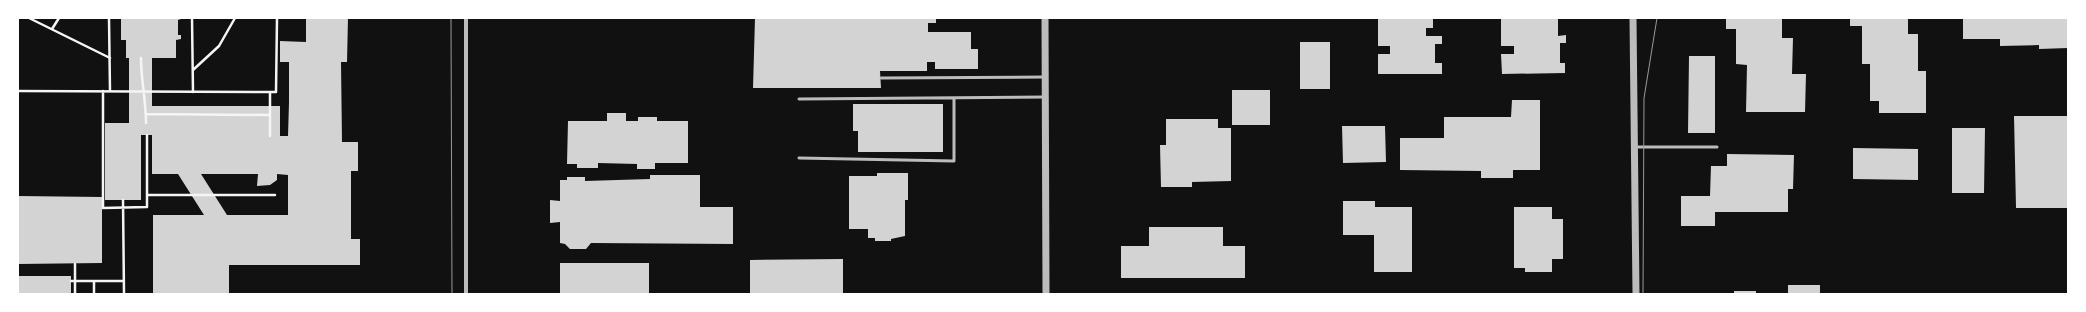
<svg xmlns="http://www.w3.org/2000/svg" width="2086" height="312" viewBox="0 0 2086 312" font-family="Lora,serif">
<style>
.building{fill:#d3d3d3;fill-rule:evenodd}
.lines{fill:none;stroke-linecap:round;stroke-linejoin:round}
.path{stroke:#f5f5f5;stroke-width:2.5}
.service{stroke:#bcbcbc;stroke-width:3}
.minor{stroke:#bcbcbc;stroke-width:4}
.tertiary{stroke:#bcbcbc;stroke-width:7}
.tram{stroke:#9a9a9a;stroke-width:1}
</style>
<rect width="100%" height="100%" fill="#111"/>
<!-- building -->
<path class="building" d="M121,18H184L178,20V35H181V39L176,40V58H152V106H280V136H288L289,102V62H280V41L306,42V18H348L347,62H341L342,142H358V171H351V239H360V265H229V294H153V215H204L178,174H152V135H141V200H105V123H129V58H126V40H121ZM201,174H258L257,186L270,185L277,180V174L288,175V215H227Z
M755,18H936V23H928V32H971V49H978V69H935V62H927V71H880L881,88H753Z
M1378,18H1433V28H1426V36H1442V44H1435V63H1442V74H1378V54H1390V46H1378Z
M1501,18H1558V36L1566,35V43H1560V63H1565V73L1502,74L1501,54H1514V46H1501Z
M1726,18H1782V38H1793L1792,74H1806L1805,112H1746L1747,65L1736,64V29H1726Z
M1850,18H1908V34H1918V71H1926V113H1879V101H1870V64H1862V26H1850Z
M1963,18H2068V48L2039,49V45L2000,46V39H1963Z
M1300,42H1330V89H1300Z
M1689,56H1715V133H1688Z
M1232,90H1270V125H1232Z
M1512,100H1540V170H1513V178H1481V171L1400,170V138H1444V117H1511Z
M853,104H943V152H858V131H853Z
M607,113H626V121H638V117H657V121H688V163H655V169H637V164L598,163V168H577V164H567L568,121H607Z
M2014,116H2068V208H2016Z
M1166,119H1218V128H1231V181L1192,182V187H1161L1160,145H1166Z
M1342,126H1385L1386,162L1343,163Z
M1952,128H1985L1984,193H1952Z
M1853,148L1918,149V180L1853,179Z
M1727,154L1794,155L1793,189H1788V212H1715V226H1681V196H1710L1711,166H1727Z
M877,173H908V200H905V236L891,239V241H875V238H868V229H849V176H877Z
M650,175H700V207H733V244L591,243L586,249H570L565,244L560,243V222L550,223V200L560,201V180H567V177H585V181L650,179Z
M18,196L102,197V263L18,264Z
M1343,201H1375V207H1412V272H1374V235H1343Z
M1514,207H1552V219H1563V259H1552V272H1525V268H1514Z
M1149,227H1223V246H1245V278H1121V246H1149Z
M843,259V294H750V260Z
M560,263H649V294H560Z
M18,276H71V294H18Z
M1788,285H1820V294H1788Z
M1734,291H1756V294H1734Z"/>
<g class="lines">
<!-- path -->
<path class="path" d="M29,18L110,58
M109,18L110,91
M192,18L193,92
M52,29L59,18
M141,58C141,80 146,101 146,123
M193,70L219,46L235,18
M18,91L276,92L277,18
M103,91V208L147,207V135
M270,92V136
M146,114L270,115
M147,195H275
M123,200L124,294
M75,264V294
M71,281H124
M94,281V294"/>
<!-- service -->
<path class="service" d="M881,78L1045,77
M799,99L1045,97
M1635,147H1717
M799,158L954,161V98"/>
<!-- minor -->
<path class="minor" d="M466,18V294"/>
<!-- tertiary -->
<path class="tertiary" d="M1045,18L1046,294
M1633,18L1636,294"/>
<!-- tram -->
<path class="tram" d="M451,18L452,294
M1643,294L1644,98L1657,18"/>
</g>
<!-- border -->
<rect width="2086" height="312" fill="none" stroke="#ffffff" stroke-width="38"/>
</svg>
